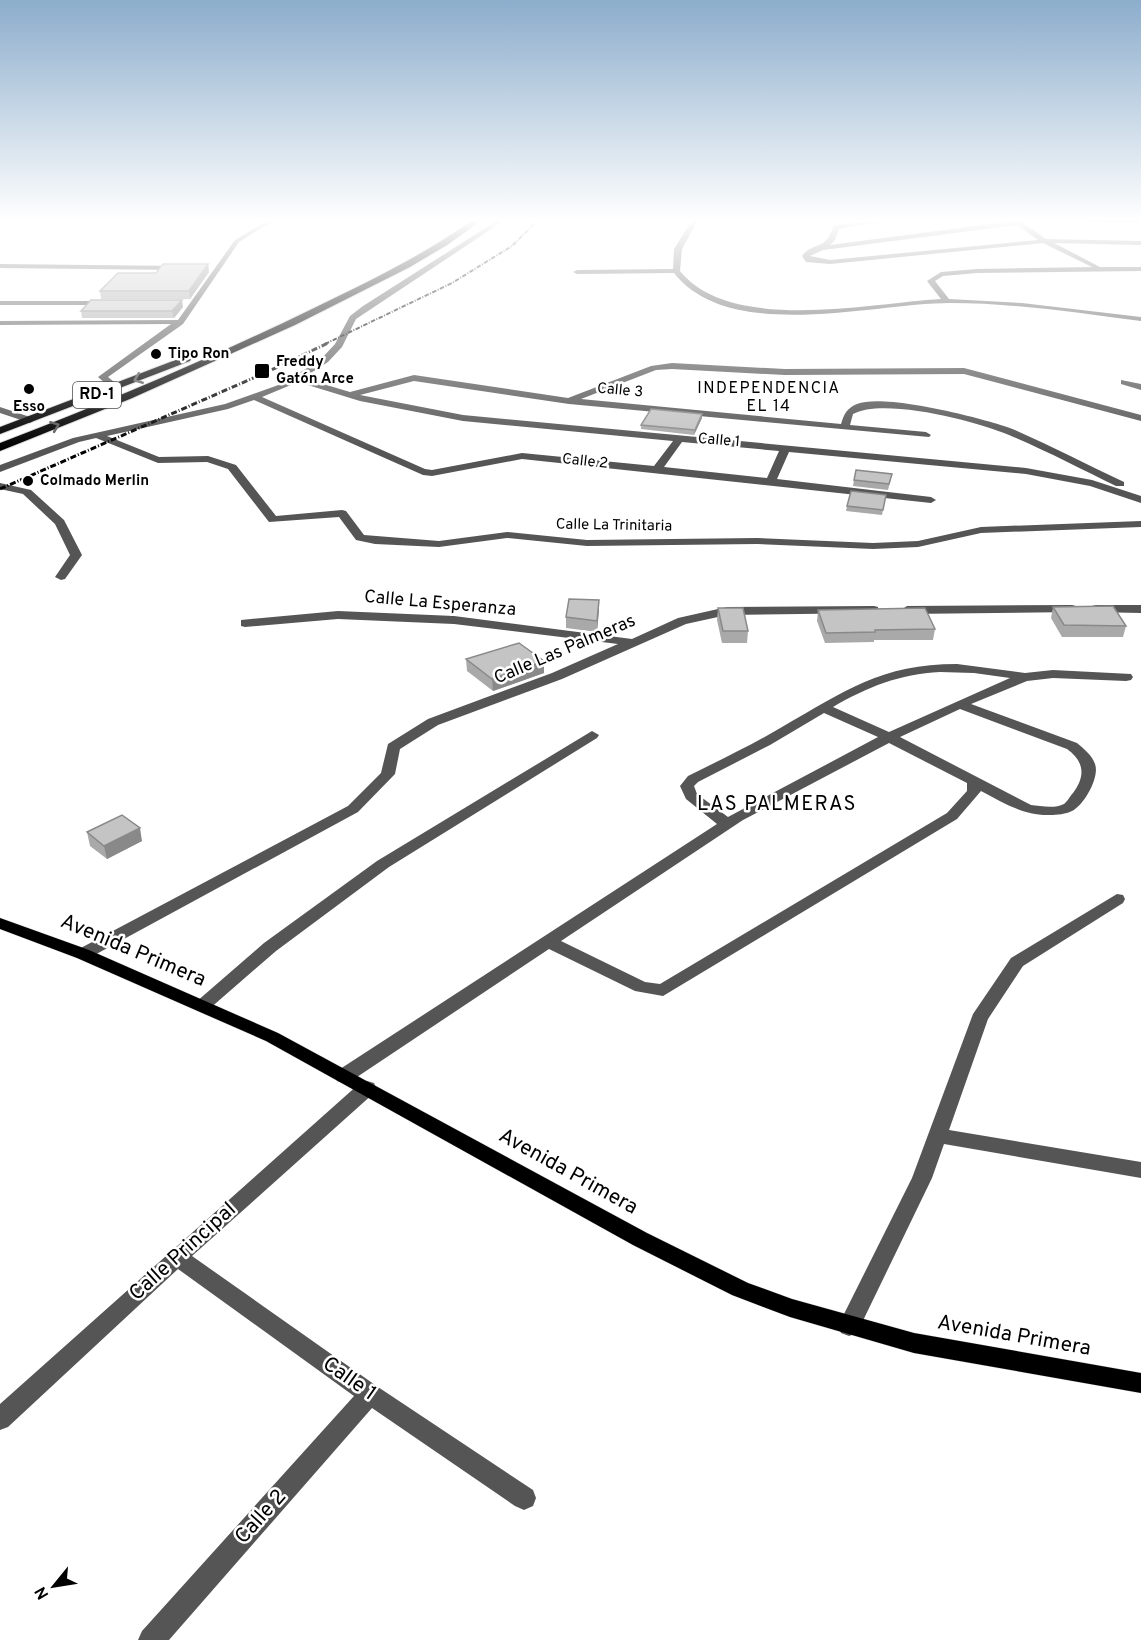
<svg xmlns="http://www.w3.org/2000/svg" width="1141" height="1640" viewBox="0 0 1141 1640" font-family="Overpass,sans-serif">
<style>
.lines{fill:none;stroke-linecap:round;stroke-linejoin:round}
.major-casing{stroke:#dbdbdb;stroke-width:1}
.highway-casing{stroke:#dbdbdb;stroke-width:2}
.minor{fill:#555;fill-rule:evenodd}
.major{fill:#000;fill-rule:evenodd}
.highway{fill:#000;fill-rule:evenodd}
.rail-far1{stroke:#000;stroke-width:2;stroke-dasharray:4.5 1.5 1 1.5;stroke-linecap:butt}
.rail{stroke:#000;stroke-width:3;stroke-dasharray:6 2 1 2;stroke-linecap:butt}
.wall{fill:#a9a9a9}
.shaded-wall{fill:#898989}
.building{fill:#c4c4c4;stroke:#898989;stroke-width:1.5}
.oneway{stroke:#595959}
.poi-dot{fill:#000;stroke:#fff;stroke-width:2}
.labels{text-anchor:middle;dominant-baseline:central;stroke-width:5;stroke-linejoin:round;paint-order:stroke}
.far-poi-label{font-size:15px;font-weight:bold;fill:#000;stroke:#fff;text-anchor:start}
.far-street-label{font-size:15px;fill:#000;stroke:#fff}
.far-neighbourhood-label{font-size:16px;letter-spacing:1.5px;fill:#000;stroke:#fff}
.shield{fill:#fff;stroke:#4c4c4c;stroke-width:1.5}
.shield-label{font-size:16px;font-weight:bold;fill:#000}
.street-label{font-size:18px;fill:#000;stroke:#fff}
.neighbourhood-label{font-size:20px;letter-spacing:1.5px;fill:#000;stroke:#fff}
.near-street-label{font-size:21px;fill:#000;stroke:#fff}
</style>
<rect width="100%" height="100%" fill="#fff"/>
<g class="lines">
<defs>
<path id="major" d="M0,918L89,950L278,1033L647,1233L748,1283L792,1299L914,1333L1141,1373V1393L914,1353L790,1317L732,1295L633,1245L266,1041L77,958L0,929Z"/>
<path id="highway" d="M473,220H482L447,245L410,267L295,325L130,399L0,451V443C105,403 209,359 310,310C366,283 422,256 473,220Z
M186,356L191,359L190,361L0,434V427Z"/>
</defs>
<!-- major casing -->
<use href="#major" class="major-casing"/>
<!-- highway casing -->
<use href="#highway" class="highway-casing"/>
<!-- minor -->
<path class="minor" d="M268,220H275L239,242L183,324L108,377L119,386V390H113L98,377L171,324L0,325V321L178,320L235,240Z
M498,220H505L356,319L342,347L328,362L303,378L350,392L414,375L568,398L651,366L672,363L785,369L964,368L1141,415V421L964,374L785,375L672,369L656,370L581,399L841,424C844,414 847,408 857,404C885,393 987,419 1015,430C1052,446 1088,465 1124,482V486H1116C1081,469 1045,450 1009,435C977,421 883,397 853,414L850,425L926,432L931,435L929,437L569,404L414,381L360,395L463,415L1026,468L1092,480L1141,496V503L1090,486L1026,474L789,452L777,479L931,497L936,500L931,503L522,459L432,476L423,475L254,400L228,409L107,436L159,457L208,456L236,465L276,516L342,510L346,511L364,535L439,541L507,532L587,540L757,538L873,543L918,541L981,527L1141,521V527L981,533L918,547L873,549L757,544L587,546L507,538L439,547L375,544L356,540L339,517L269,522L228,469L207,462L158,463L96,438L79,442L0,472V465L73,438L225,404L284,383L322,358L335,344L350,316L363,306ZM298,382L360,401L463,421L673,441L654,466L522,453L432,470L425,469L262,397ZM682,442L779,451L767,478L664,467Z
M692,220H698L682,249L680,271C731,334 870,303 941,299L927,281L941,272L977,269L1092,267L1043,243L830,264L806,262L802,256C813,241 825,252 833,227L836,225L891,220L839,229L835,240L830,245L1013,221L1012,220H1019L1046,239L1141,241V245L1054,243L1100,267H1141V271L977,273L943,276L935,281L949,299L1022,303L1141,317V321C1078,313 1014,303 950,303C873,303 730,344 674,273L577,274L573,272L577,270L673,269L674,249ZM1017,225L1038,240L830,260L810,256L823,250Z
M1082,220H1141V223L1085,222Z
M0,264L181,266L185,268L181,270L0,268Z
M0,301H108L112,303L108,305H0Z
M1121,380L1141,384V390L1121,384Z
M0,407L33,418L35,420L30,423L0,413Z
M0,483L31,490L64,520L82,555L65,579L61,580L55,577L70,555L55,524L23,494L0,489Z
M1072,605L1076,606V612L907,614L901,610L907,606Z
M1096,605H1141V613L1092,612V606Z
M874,606L878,607V613L727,615L686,624L562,679L438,725L400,749L395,774L358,812L89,958H77L75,954L77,950L348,806L381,773L388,744L428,719L552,673L618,644L454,624L338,619L245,627L241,626V620L338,611L454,616L632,639L678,618L727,607Z
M957,664L1025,673L1053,670L1131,674L1133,677L1131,680L1126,681L1053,678L1027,681L971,704L1077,743C1084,749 1092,755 1095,764C1100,777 1084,805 1072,811C1066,814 1057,815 1050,815C1024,816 1004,803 981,791L957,819L663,996L635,991L549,949L351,1081L344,1083L337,1081L335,1076L337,1071L717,824L686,799L680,786L688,776C720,760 752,745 782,727C845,691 881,664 957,664ZM940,672L974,673L1010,678L889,732L833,707C867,687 900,674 940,672ZM960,709L1067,749C1084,761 1086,776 1073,793C1070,796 1067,802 1064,804C1055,809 1040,806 1031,805L900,737ZM824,713L878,737L728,817L697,794L694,786L698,782L770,745ZM889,743L967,783V791L947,813L660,984L645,982L561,941L743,820Z
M592,731L599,735L597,738L389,867L276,951L208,1010H196L193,1006L196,1002L264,943L377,861Z
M1117,894L1123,895L1125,899L1123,903L1023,966L988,1019L949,1130L1141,1162V1178L944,1144L932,1178L857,1333L849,1336L841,1333L838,1326L912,1178L973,1014L1011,958Z
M367,1081L374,1083L376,1088L374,1093L192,1256L378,1387L533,1490L536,1498L533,1506L524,1510L515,1506L372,1408L169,1640H138L142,1631L354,1396L178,1269L8,1427L0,1430V1404L360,1083Z"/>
<!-- major -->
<use href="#major" class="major"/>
<!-- highway -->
<use href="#highway" class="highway"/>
<!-- rail-far1 -->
<path class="rail-far1" d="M325,344L452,283L512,246L538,220"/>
<!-- rail -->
<path class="rail" d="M0,489L267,372L328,343"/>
</g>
<!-- wall -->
<path class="wall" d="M208,264L209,272L190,299H101L100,291L156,273Z
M183,307L174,318H82L81,311Z
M702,418L694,435L641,429V425Z
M891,479L888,490L853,486L854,480Z
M886,495L882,515L846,511L847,506Z
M599,600L597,632L566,628V617Z
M1053,607L1126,626L1123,637H1062L1051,618Z
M718,608L748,631L747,643H722L717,620Z
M818,610L935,629L933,640H874V642L825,643L817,621Z
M466,659L544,673L493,691L467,671Z
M87,832L142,841L107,859L90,846Z"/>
<!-- shaded-wall -->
<path class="shaded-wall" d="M208,264L209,272L190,299L189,291Z
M182,300L183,307L174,318L172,311Z
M702,414V418L694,435L695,430Z
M599,600V611L597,632V621Z
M544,661V673L493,691L492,679Z
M140,828L142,841L107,859L104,846Z"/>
<!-- building -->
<path class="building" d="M163,264H208L189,291H100L118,273H156Z
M91,300H182L172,311H81Z
M651,409L702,414L695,430L641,425Z
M856,470L892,474L889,484L854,480Z
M851,491L886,495L883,510L847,506Z
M569,599L599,600L597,621L566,617Z
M1113,606L1126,626L1064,625L1053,607Z
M718,608H743L748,631H723Z
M925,608L935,629L875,630V632L826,633L818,610Z
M519,643L544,661L492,679L466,659Z
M122,815L140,828L104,846L87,832Z"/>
<!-- one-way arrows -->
<defs><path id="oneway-chevron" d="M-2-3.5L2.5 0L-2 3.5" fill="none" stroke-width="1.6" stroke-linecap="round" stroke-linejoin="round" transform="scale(1.5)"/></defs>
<g class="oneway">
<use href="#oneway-chevron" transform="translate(138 379) rotate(158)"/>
<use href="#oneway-chevron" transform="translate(55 426) rotate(-21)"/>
</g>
<!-- sky -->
<linearGradient id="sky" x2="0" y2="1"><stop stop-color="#8cadcc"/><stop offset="0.49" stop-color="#fff"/><stop offset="1" stop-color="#fff" stop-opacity="0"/></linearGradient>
<rect width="1141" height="449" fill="url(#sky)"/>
<!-- markers -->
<g class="poi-dot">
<circle cx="156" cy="354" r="6"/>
<rect x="254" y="363" width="16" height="16" rx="3"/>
<circle cx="29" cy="389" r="6"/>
<circle cx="28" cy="481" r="6"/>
</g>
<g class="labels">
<!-- far-poi labels -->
<g class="far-poi-label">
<text x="168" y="354">Tipo Ron</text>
<text x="276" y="362">Freddy<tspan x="276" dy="17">Gatón Arce</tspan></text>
<text x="29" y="407" text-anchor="middle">Esso</text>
<text x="40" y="481">Colmado Merlin</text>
</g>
<!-- far-street labels -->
<g class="far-street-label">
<text transform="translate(620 391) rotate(5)">Calle 3</text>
<text transform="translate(719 441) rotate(5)">Calle 1</text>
<text transform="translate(585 462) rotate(6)">Calle 2</text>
<text transform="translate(614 526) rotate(1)">Calle La Trinitaria</text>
</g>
<!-- far-neighbourhood labels -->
<g class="far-neighbourhood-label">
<text x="769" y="389">INDEPENDENCIA<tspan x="769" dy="18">EL 14</tspan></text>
</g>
<!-- shield labels -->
<rect class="shield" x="73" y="382" width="48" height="26" rx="4.5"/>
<g class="shield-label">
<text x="97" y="395">RD-1</text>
</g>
<!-- street labels -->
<g class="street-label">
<text transform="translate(440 604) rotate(5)">Calle La Esperanza</text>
<text transform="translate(565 650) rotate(-23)">Calle Las Palmeras</text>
</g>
<!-- neighbourhood labels -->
<g class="neighbourhood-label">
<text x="777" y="805">LAS PALMERAS</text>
</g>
<!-- near-street labels -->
<g class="near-street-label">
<text transform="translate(133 951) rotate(23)">Avenida Primera</text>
<text transform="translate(568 1172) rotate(29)">Avenida Primera</text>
<text transform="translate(183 1252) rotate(-42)">Calle Principal</text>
<text transform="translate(1014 1336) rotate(10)">Avenida Primera</text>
<text transform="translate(349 1379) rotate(35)">Calle 1</text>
<text transform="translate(261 1517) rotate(-48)">Calle 2</text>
</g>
</g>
<!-- north arrow -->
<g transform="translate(54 1586) rotate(240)" stroke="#ffffff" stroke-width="4.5" paint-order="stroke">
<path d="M0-4.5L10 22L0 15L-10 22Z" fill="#000000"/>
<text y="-9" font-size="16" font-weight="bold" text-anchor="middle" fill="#000000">N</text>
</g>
</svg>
